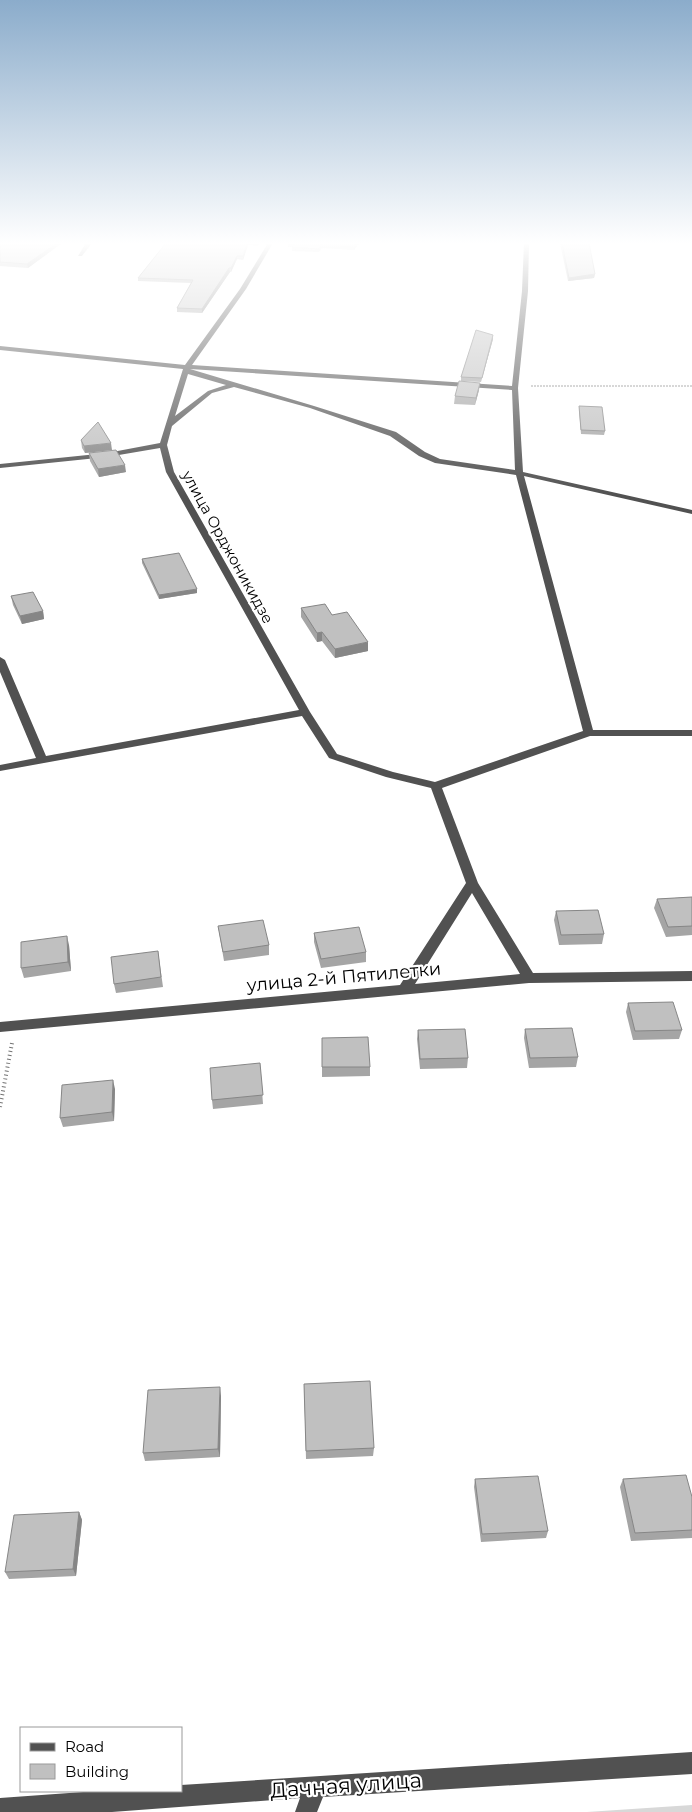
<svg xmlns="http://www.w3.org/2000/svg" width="692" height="1812" viewBox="0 0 692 1812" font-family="Montserrat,sans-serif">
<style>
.green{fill:#d8d8d8}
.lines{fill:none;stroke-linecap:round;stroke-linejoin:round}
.path-far1{stroke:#737373;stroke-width:2;stroke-dasharray:0.5 1;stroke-linecap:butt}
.path{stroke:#737373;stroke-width:4;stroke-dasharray:1 3;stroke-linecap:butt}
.minor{fill:#515151;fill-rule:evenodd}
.wall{fill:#a5a5a5}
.shaded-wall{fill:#868686}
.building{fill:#c0c0c0;stroke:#868686}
.labels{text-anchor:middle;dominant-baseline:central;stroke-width:4.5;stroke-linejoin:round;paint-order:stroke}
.far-street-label{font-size:15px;fill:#000;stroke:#fff}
.street-label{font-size:18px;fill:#000;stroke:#fff}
.near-street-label{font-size:21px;fill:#000;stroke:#fff}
</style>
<rect width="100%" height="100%" fill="#fff"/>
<!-- green -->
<path class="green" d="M692,1805V1812H587Z"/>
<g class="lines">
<!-- path-far1 -->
<path class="path-far1" d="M531,386H692"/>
<!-- path -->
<path class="path" d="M0,1107L12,1043"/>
<!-- minor -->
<path class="minor" d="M86,243H92L82,256H78Z
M268,243H273L246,289L192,365L512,386L522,291L524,243H529L528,291L518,388L523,472L692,510V514L524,476L593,730H692V736H590L442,788L478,883L533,973L692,971V981L529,983L0,1032V1022L400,985L466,883L431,788L386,777L329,758L302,716L0,771V765L36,758L0,672V657L5,660L46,756L299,710L166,472L160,448L107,457L0,468V464L107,453L160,443L183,369L0,350V346L185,365L240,289ZM190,369L512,390L515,470L440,459L425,452L396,432L314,406ZM188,374L226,385L208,391L175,416ZM234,387L310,408L390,436L419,456L435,463L516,475L583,731L435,782L393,772L337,754L310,712L174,472L167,445L172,426L212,393ZM472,893L520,974L415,984Z
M692,1752V1774L323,1797L317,1812H295L300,1798L112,1812H0V1798L97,1791H181V1785Z"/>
</g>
<!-- wall -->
<path class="wall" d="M0,243H62L28,268L0,266Z
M166,243H260L258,246L248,245L243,260L237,259L231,272H230L202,313L177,312V308L191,283L138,281V278Z
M359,243L354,250L322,248L319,252L292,251V247H288V244Z
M560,243H589L595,274L594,278L568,281Z
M493,339L481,382L461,381V377Z
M479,390L475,405L454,404L455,396Z
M579,406L605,431L604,435L581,434L579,410Z
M81,440L112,450L85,453L82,448Z
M89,453L126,472L99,477L90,461Z
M142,559L197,593L159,599L142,563Z
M11,596L43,611L44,619L22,624L13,605Z
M301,608L332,615L368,651L335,658L322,641L317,642L301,617Z
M692,897V935L666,937L654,908L657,899Z
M556,911L604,934L602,944L559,945L554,920Z
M218,926L269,945V955L224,961Z
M314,933L366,952V962L321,968L314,942Z
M69,945L71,971L24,978L21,968Z
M158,951L163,987L116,993L114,984Z
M628,1003L682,1030L679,1039L633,1040L626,1012Z
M525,1029L578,1057L576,1067L529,1068L524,1038Z
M418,1030L468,1058L467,1068L420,1069L417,1039Z
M322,1038L370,1067V1076L322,1077Z
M260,1063L263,1104L213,1109L212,1100Z
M115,1089L114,1121L63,1127L60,1118Z
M304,1384L374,1448L373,1456L306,1459Z
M221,1396L220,1457L145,1461L143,1453Z
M475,1479L548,1531L546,1538L481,1542L474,1487Z
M623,1479L692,1497V1538L631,1541L620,1487Z
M79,1512L82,1520L76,1576L9,1579L5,1572Z"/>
<!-- shaded-wall -->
<path class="shaded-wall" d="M57,243H62L28,268L27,264Z
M248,243V245L243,260V256Z
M357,243H359L354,250V247Z
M237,256V259L231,272V268Z
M229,268L230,272L202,313V309Z
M595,274L594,278L568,281L569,278Z
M493,335V339L481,382L482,378Z
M480,383L479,390L475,405L476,398Z
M111,443L112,450L85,453L84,446Z
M125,465L126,472L99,477L98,469Z
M197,589V593L159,599V595Z
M43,611L44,619L22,624L20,616Z
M322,632V641L317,642V633Z
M368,642V651L335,658V649Z
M67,936L69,945L71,971L68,962Z
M113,1080L115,1089L114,1121L112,1112Z
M220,1387L221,1396L220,1457L218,1449Z
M79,1512L82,1520L76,1576L73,1569Z"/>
<!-- building -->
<path class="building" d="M0,243H57L27,264L0,262Z
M166,243H247L243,256H237L231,268H229L202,309L177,308L193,280L138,278Z
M289,243H357L354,247L321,245L319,249L292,247L294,244H288Z
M562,243H589L595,274L569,278Z
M476,330L493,335L482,378L461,377Z
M459,381L480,383L476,398L455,396Z
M579,406L602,407L605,431L581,430Z
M98,422L111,443L84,446L81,440Z
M116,450L125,465L98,469L89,453Z
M179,553L197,589L159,595L142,559Z
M33,592L43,611L20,616L11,596Z
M325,604L332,615L347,612L368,642L335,649L322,632L317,633L301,608Z
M692,897V926L668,927L657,899Z
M598,910L604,934L561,935L556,911Z
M263,920L269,945L223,952L218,926Z
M359,927L366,952L321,959L314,933Z
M67,936L68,962L21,968V942Z
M158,951L161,977L114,984L111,957Z
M673,1002L682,1030L635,1031L628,1003Z
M572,1028L578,1057L530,1058L525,1029Z
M465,1029L468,1058L420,1059L418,1030Z
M368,1037L370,1067H322V1038Z
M260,1063L263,1095L212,1100L210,1068Z
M113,1080L112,1112L60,1118L62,1085Z
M370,1381L374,1448L306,1451L304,1384Z
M220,1387L218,1449L143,1453L148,1390Z
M686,1475L692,1497V1530L635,1533L623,1479Z
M538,1476L548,1531L482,1534L475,1479Z
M79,1512L73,1569L5,1572L14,1515Z"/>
<!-- sky -->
<linearGradient id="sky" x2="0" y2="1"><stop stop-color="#8baccb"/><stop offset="0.49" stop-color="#fff"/><stop offset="1" stop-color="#fff" stop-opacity="0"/></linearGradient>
<rect width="692" height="496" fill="url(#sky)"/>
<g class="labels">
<!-- far-street labels -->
<g class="far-street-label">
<text transform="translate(228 547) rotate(61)">улица Орджоникидзе</text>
</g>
<!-- street labels -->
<g class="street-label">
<text transform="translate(344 977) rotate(-5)">улица 2-й Пятилетки</text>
</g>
<!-- near-street labels -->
<g class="near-street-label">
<text transform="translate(346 1785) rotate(-4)">Дачная улица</text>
</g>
</g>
<!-- legend -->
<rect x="20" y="1727" width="162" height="65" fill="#ffffff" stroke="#999999"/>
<rect x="30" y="1743" width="25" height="8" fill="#515151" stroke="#999999"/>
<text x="65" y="1752" font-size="15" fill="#000000">Road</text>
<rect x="30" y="1764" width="25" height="15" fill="#c0c0c0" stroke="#999999"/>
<text x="65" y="1777" font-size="15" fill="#000000">Building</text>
</svg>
